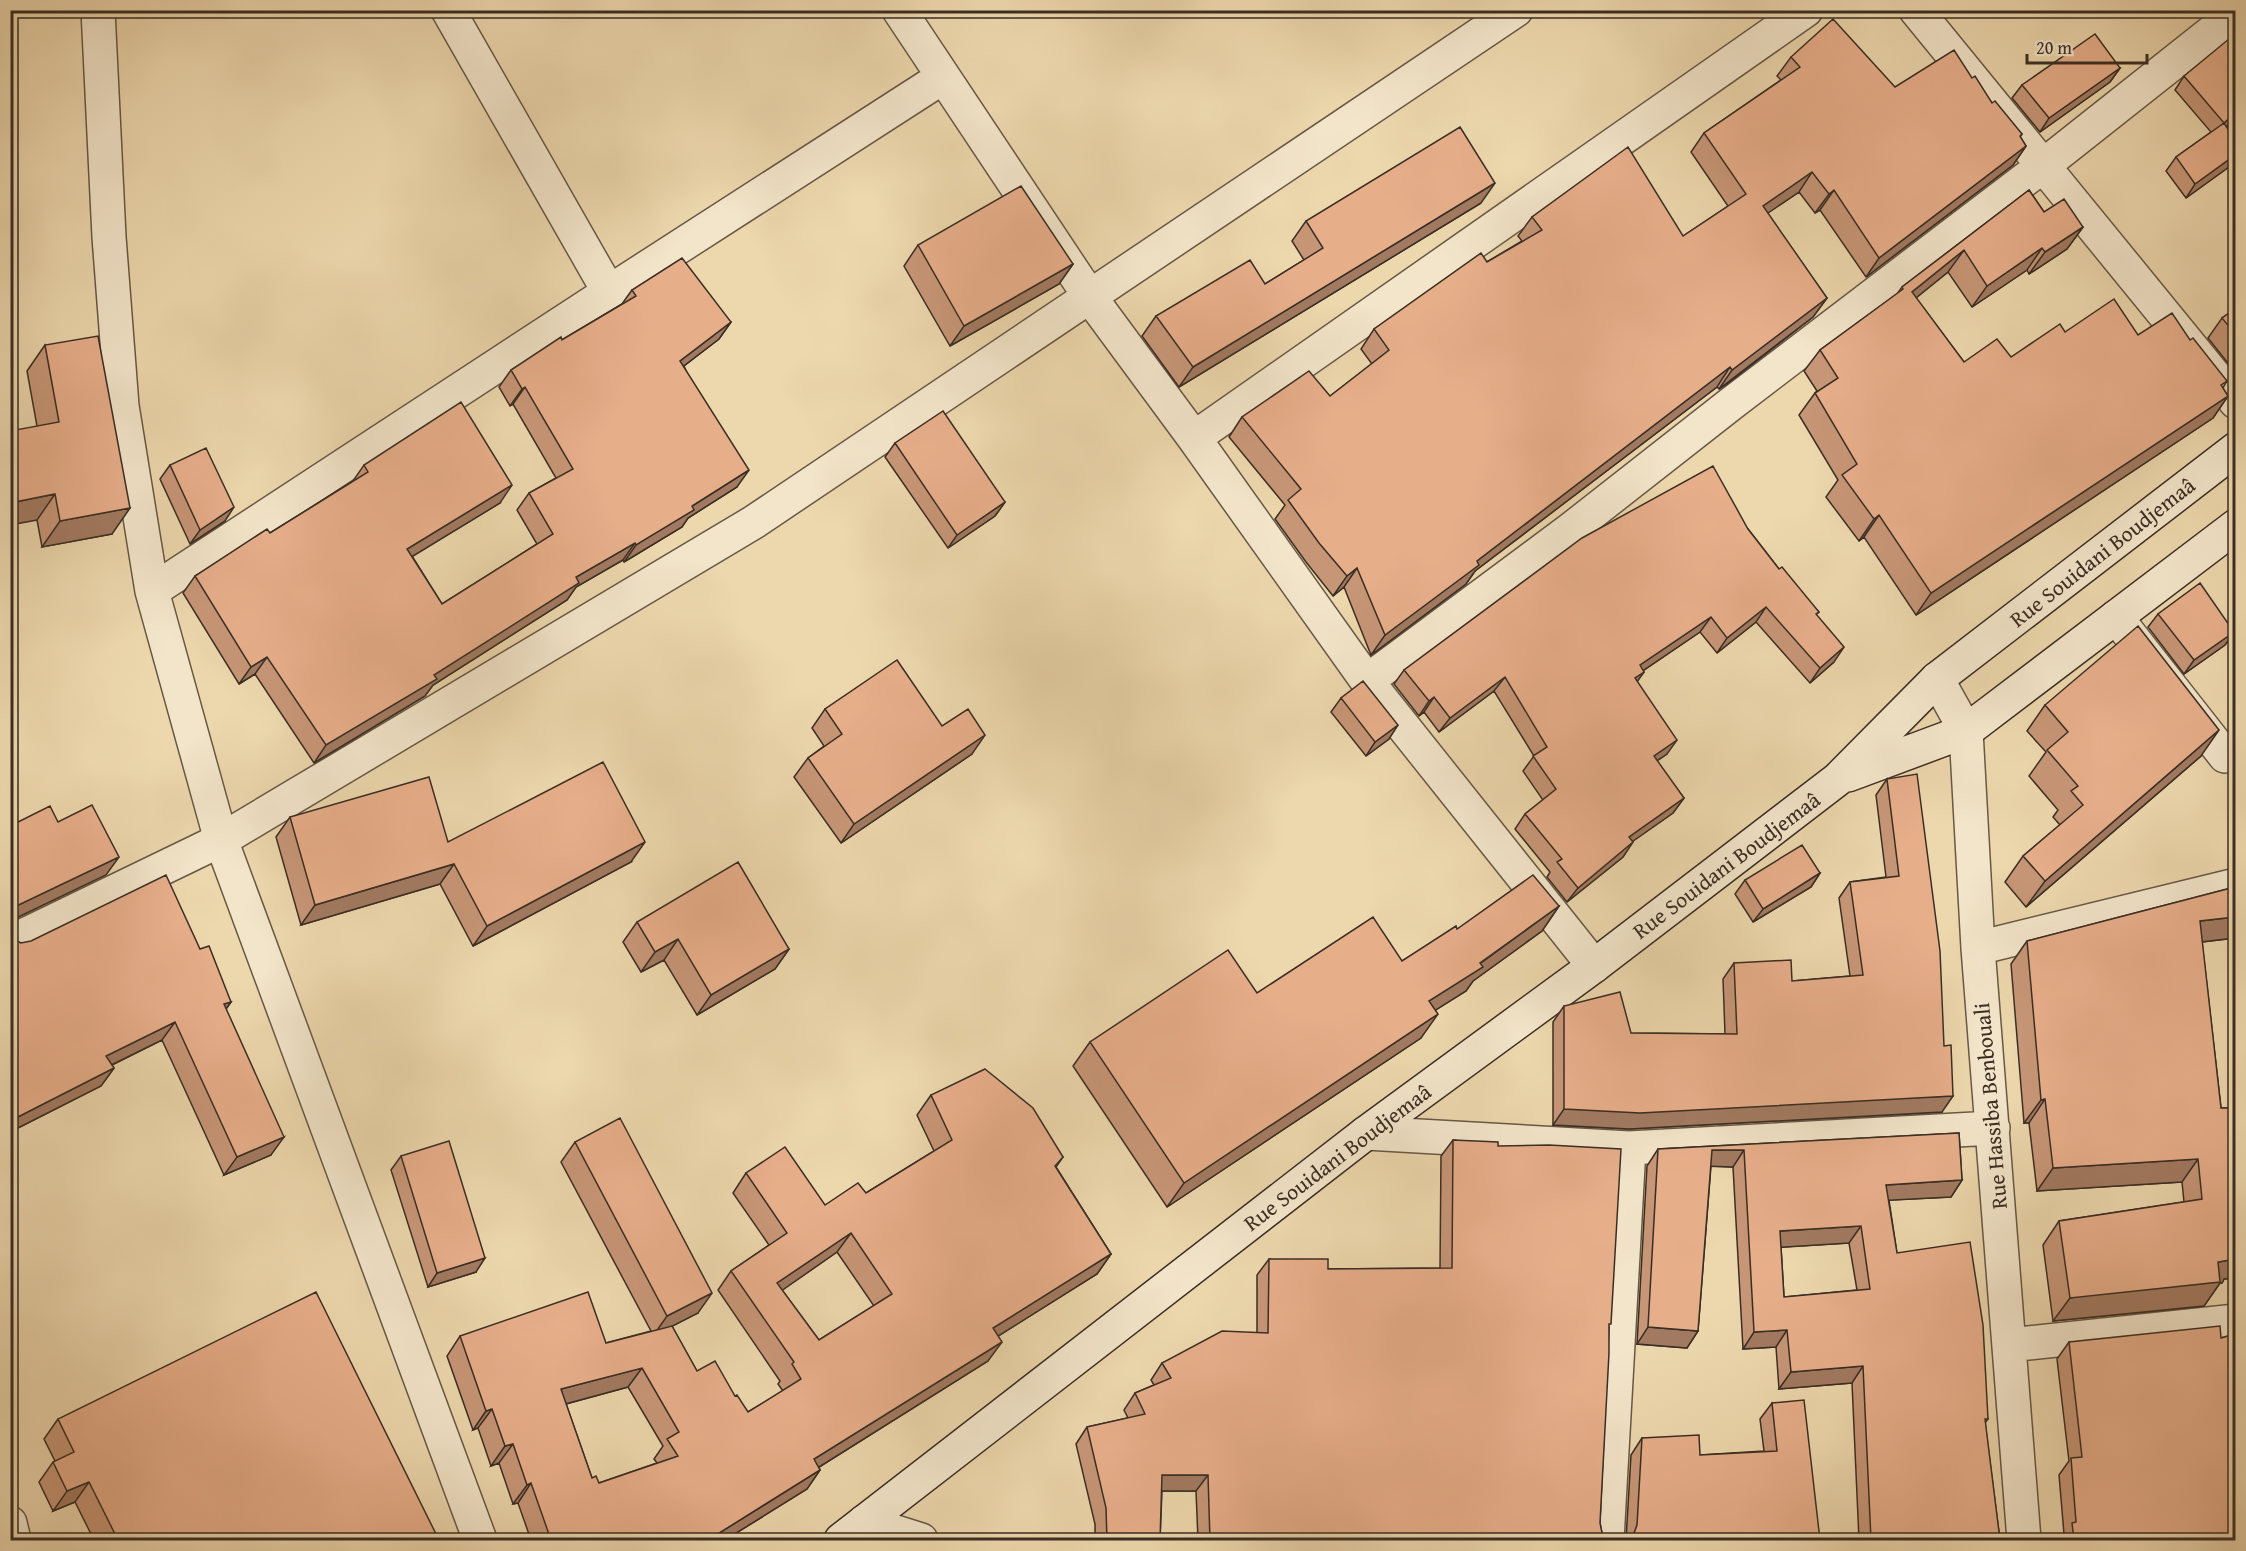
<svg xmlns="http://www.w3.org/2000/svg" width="2246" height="1551" viewBox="0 0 2246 1551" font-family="'Gentium Book Plus',serif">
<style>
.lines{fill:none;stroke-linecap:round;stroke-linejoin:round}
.minor-casing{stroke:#675846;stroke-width:36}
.secondary-casing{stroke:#3a2e24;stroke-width:36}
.minor{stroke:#f3e5ca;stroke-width:33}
.secondary{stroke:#f3e5ca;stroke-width:33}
.wall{fill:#c79677;stroke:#3a2e24;stroke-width:1.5;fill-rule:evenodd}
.shaded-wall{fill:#a27a61;stroke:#3a2e24;stroke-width:1.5}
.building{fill:#e7ae8a;stroke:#3a2e24;stroke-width:1.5;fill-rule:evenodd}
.labels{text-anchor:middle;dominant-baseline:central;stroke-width:4.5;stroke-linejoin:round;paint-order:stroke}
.street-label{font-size:22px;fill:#3a2e24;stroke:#f3e5ca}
</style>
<rect width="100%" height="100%" fill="#edd7ad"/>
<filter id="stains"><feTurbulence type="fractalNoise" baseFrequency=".00333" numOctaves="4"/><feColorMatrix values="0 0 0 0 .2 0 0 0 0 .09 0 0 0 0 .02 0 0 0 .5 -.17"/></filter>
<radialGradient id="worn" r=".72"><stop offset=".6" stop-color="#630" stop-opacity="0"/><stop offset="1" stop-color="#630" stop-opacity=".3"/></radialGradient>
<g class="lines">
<defs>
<path id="minor" d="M98,10L109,237L122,406L152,591L221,840L480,1540
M448,10L609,292
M899,10L1090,297L1194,438L1367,681L1594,966
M1916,10L2236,402
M1194,438L1806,10
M152,591L609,292L943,77
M2116,617L2225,756L2236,749
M1937,679L1966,731L1978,948L2024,1540
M1367,681L1570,530L1732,403L2044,165L2236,13
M10,942L221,840L754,522L1516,10
M1978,948L2236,885
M1366,1133L1629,1148L1993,1128
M2009,1345L2236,1321
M864,1522L921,1540
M10,1523L14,1540
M1607,1540L1629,1148"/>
<path id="secondary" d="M1848,775L1966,731L2236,526
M841,1540L1366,1133L1594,966L1838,779L1937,679L2236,449"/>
</defs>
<!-- minor casing -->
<use href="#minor" class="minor-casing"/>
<!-- secondary casing -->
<use href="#secondary" class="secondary-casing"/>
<!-- minor -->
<use href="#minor" class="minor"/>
<!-- secondary -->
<use href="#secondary" class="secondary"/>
</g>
<!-- wall -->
<path class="wall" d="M1791,57L1895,87L1972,78L1992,103L2022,134L2020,137L2026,146L2013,165L1866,277L1820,210L1815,213L1799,192L1767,213L1827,298L1813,317L1727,384L1719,389L1717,387L1475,571L1466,584L1371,655L1344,587L1333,596L1306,562L1275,519L1285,505L1229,437L1242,417L1330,396L1372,364L1361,349L1374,329L1522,241L1518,236L1532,217L1683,236L1728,206L1691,152L1704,133L1781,80L1777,76Z
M2120,68L2110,82L2040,132L2012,98L2022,85Z
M2184,76L2235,119L2226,127L2233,164L2186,198L2166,171L2176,157L2211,132L2175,90Z
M2029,190L2044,212L2083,227L2067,249L2029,274L2027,270L1972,307L1948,272L1916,298L1964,362L2011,357L2065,332L2138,335L2190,340L2227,381L2223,388L2228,396L2213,418L1916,615L1864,537L1859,541L1826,497L1838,480L1799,415L1815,393L1817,391L1804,371L1820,350L1897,294L1902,287Z
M1481,203L1179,387L1142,336L1156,316L1265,284L1304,260L1292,241L1306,221Z
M918,245L1073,264L1059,284L950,346L904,266Z
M632,290L731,322L719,339L684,366L737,487L688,518L682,527L624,562L623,560L576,587L567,600L433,685L425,696L314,763L255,674L239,684L183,593L195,576L270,533L353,481L364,465L500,503L412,556L442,604L537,544L517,510L529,493L556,478L513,404L510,406L499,387L511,370L622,304Z
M2235,309V372L2208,338L2222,318Z
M45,345L112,534L42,547L37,520V426L27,371Z
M895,443L1005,502L995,516L948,548L885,457Z
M170,465L225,521L190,544L160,479Z
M1748,529L1779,569L1819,612L1816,615L1834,662L1810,683L1756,622L1717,653L1700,632L1643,671L1644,672L1637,681L1667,754L1657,761L1684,798L1673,813L1633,841L1623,857L1567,902L1547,877L1550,872L1515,829L1525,814L1543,800L1523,771L1534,756L1494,691L1439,732L1424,712L1419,716L1394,684L1404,670Z
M2235,613V652L2228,641L2225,645L2184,674L2148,627L2158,614L2228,623Z
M1341,698L1389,739L1366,756L1331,712Z
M2045,705L2201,756L2026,907L2005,882L2023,856L2060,825L2053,817L2058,810L2029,776L2046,752L2027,731Z
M825,709L942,726L972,754L841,843L794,777L808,758L824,746L812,728Z
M1887,779L1942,1112L1629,1129L1553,1125V1022L1564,1006L1631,1033L1725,1034L1723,979L1734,963L1792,981L1850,976L1839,898L1850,882L1886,877L1876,795Z
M290,817L448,842L631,862L473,946L440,884L301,925L276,837Z
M1820,873L1811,887L1753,922L1735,894L1745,880Z
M2235,887V938L2202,942L2221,1108H2235V1278L2224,1279L2222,1283H2220L2204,1306L2053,1321L2043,1245L2059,1221L2184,1202L2182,1182L2037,1191L2029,1123H2024L2011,964L2027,941Z
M1559,906L1542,931L1473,981L1466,991L1435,1010L1421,1038L1167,1207L1073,1066L1090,1042L1257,993L1402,961L1457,929Z
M637,922L789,949L775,969L697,1015L664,960L641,972L623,942Z
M10,938L21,943L200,949L231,1002L226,1009L271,1155L224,1175L162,1040L112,1065L114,1068L101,1086L10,1132Z
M931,1095L1063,1157L1056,1167L1111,1254L1097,1274L998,1336L988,1361L819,1467L820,1470L807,1489L725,1540H531L518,1503L513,1504L499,1463L491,1466L478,1428L473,1430L447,1356L460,1336L606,1343L651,1331L561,1162L575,1142L698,1313L672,1326L697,1371L735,1396L748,1412L783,1391L778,1384L780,1381L718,1290L731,1271L769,1245L733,1193L746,1173L825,1205L866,1193L934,1151L917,1115ZM837,1252L874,1306L819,1340L782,1290ZM628,1387L663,1446L654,1459L657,1463L599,1483L592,1478L566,1404Z
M1959,1133L1962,1180L1951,1197L1889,1200L1897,1253L1988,1419L1985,1423L2000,1540H1859L1852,1383L1779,1389L1776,1347L1743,1349L1733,1167L1711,1166L1698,1331L1687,1348L1637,1344L1647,1166L1658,1149ZM1849,1243L1857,1290L1784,1297L1781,1247Z
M1453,1140L1498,1146L1609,1327L1600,1523L1602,1533L1609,1540H1612H1198L1196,1491H1162L1160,1540H1095V1524L1076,1444L1087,1427L1128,1418L1124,1410L1135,1393L1154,1385L1151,1380L1162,1363L1257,1333V1275L1269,1259L1328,1269L1440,1268L1441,1156Z
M401,1156L476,1272L428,1287L391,1170Z
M2235,1334V1540H2060L2064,1534L2059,1475L2069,1461L2057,1359L2069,1342L2221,1338Z
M1772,1403L1820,1540H1626L1631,1455L1642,1438L1700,1455L1764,1451L1760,1419Z
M58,1419L439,1540H94L75,1502L53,1511L39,1482L53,1462L55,1461L44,1439Z"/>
<!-- shaded-wall -->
<path class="shaded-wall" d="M2120,68L2110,82L2040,132L2049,118Z
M2235,113V119L2214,137L2224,123Z
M2026,146L2013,165L1866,277L1879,258Z
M2235,155V161L2233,164L2186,198L2195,184Z
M1812,172L1799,192L1749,226L1763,206Z
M1495,183L1481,203L1179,387L1193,367Z
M1834,190L1820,210L1815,213L1829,194Z
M2083,227L2067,249L2029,274L2045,252Z
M2042,248L2027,270L1972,307L1987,286Z
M1964,250L1948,272L1896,314L1912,292Z
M1073,264L1059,284L950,346L964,326Z
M1827,298L1813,317L1719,389L1732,370Z
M731,322L719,339L668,378L680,361Z
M1730,367L1717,387L1475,571L1466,584L1371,655L1385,635L1477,561Z
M525,387L513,404L510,406L522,389Z
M2228,396L2213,418L1916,615L1931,593Z
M749,470L737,487L688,518L682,527L624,562L636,545L692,506Z
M512,485L500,503L395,567L407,549Z
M55,494L37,520L10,525V503Z
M1005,502L995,516L948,548L957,535Z
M234,507L225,521L190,544L200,530Z
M130,508L112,534L42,547L60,521Z
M1879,515L1864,537L1859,541L1874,519Z
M635,543L623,560L576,587L567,600L433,685L425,696L314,763L326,745L576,577Z
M1357,568L1344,587L1333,596L1347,576Z
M1766,607L1756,622L1717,653L1727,638Z
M1711,617L1700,632L1629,680L1640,665Z
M2234,632L2225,645L2184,674L2194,660Z
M1844,647L1834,662L1810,683L1820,668Z
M267,657L255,674L239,684L251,667Z
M1644,672L1634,686L1635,678Z
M1505,677L1494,691L1439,732L1450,718Z
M1434,697L1424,712L1419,716L1429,701Z
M1398,725L1389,739L1366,756L1375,742Z
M2219,730L2201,756L2026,907L2045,881Z
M985,735L972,754L841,843L854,824Z
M1677,740L1667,754L1643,770L1654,756Z
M1684,798L1673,813L1619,851L1629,837Z
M645,842L631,862L473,946L487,926Z
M1633,842L1623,857L1567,902L1578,888Z
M119,857L106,875L10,921V911L14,907Z
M454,864L440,884L301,925L315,905Z
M1820,873L1811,887L1753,922L1763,909Z
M1559,906L1542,931L1473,981L1466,991L1412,1025L1429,1001Z
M2235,917V938L2183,944L2200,921Z
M678,939L664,960L641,972L655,952Z
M789,949L775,969L697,1015L711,995Z
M231,1002L218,1020L224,1004Z
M1438,1014L1421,1038L1167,1207L1184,1183Z
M175,1022L162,1040L93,1074L106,1056Z
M114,1068L101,1086L10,1132V1121Z
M1953,1096L1942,1112L1629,1129L1553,1125L1564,1109Z
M2045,1099L2029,1123H2024L2041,1100Z
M284,1137L271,1155L224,1175L237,1157Z
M1712,1150H1744L1733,1167L1701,1166Z
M2198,1159L2182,1182L2037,1191L2053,1168Z
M1962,1180L1951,1197L1875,1201L1886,1185Z
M1861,1226L1849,1243L1769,1248L1780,1231Z
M851,1233L837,1252L764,1303L777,1283Z
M1111,1254L1097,1274L979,1348L993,1328Z
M485,1258L476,1272L428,1287L437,1273Z
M2235,1259V1278L2224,1279L2222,1283H2220L2204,1306L2053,1321L2070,1298L2218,1262Z
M712,1293L698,1313L653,1336L667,1316Z
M1648,1327L1698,1331L1687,1348L1637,1344Z
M1787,1330L1776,1347L1743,1349L1754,1332Z
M1002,1342L988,1361L800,1479L814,1459Z
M1863,1366L1852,1383L1779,1389L1791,1372Z
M642,1368L628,1387L547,1409L561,1389Z
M492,1409L478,1428L473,1430L486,1411Z
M2233,1437H2235V1453L2221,1454Z
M513,1444L499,1463L491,1466L505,1446Z
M820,1470L807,1489L725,1540H708Z
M1162,1475H1208L1196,1491H1151Z
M89,1482L75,1502L53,1511L67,1491Z
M531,1483L518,1503L513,1504L527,1485Z"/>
<!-- building -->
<path class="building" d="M1833,19L1895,87L1954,50L1972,78L1975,76L1992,103L1995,101L2022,134L2020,136L2026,146L1879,258L1834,190L1829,194L1812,172L1763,206L1827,298L1740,364L1732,370L1730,367L1477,561L1479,565L1385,635L1357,568L1347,576L1319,543L1288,500L1301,489L1242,417L1309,371L1330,396L1389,350L1374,329L1481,253L1487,262L1542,230L1532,217L1628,147L1683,236L1746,194L1704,133L1800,67L1791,57Z
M2095,34L2120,68L2049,118L2022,85Z
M2235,34V113L2224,123L2184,76Z
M2224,123L2235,140V155L2195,184L2176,157Z
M1460,127L1495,183L1193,367L1156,316L1250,260L1265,284L1323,248L1306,221Z
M1021,186L1073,264L964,326L918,245Z
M2029,190L2044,212L2064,199L2083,227L2045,252L2042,248L1987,286L1964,250L1912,292L1964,362L1997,339L2011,357L2060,324L2065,332L2114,299L2138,335L2172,313L2190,340L2193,338L2227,381L2221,385L2228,396L1931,593L1879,515L1874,519L1842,475L1857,464L1815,393L1838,378L1820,350L1903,289L1902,287Z
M682,258L731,322L680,361L749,470L692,506L694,510L636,545L635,543L576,577L579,583L434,675L437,679L326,745L267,657L251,667L195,576L267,529L270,533L368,472L364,465L461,402L512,485L407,549L442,604L553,534L529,493L573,469L525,387L522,389L511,370L561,337L562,340L636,296L632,290Z
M2235,309V334L2222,318Z
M98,336L130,508L60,521L55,494L10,503V431L59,422L45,345Z
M943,411L1005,502L957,535L895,443Z
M206,448L234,507L200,530L170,465Z
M1713,466L1748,529L1779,569L1782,567L1819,612L1816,614L1844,647L1820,668L1766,607L1727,638L1711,617L1640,665L1644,672L1635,678L1677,740L1654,756L1684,798L1629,837L1633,842L1578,888L1557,862L1562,859L1525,814L1556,789L1533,756L1547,747L1505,677L1450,718L1434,697L1429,701L1404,670L1582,538Z
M2200,583L2234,632L2194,660L2158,614Z
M2138,626L2219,730L2045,881L2023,856L2083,805L2071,791L2078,786L2047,750L2068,732L2045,705Z
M897,660L942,726L968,709L985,735L854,824L808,758L842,734L825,709Z
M1363,681L1398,725L1375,742L1341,698Z
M603,762L645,842L487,926L454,864L315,905L290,817L429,777L448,842Z
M1917,774L1940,951L1944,1046L1951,1045L1953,1096L1640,1113L1564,1109V1006L1620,992L1631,1033L1737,1034L1734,963L1791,960L1792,981L1863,975L1850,882L1899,876L1887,779Z
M92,805L119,857L14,907L10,911V826L50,806L58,822Z
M1802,845L1820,873L1763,909L1745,880Z
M738,862L789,949L711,995L678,939L655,952L637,922Z
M166,875L200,949L209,946L231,1002L224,1004L284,1137L237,1157L175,1022L106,1056L114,1068L10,1121V938L21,943L31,941Z
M1533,875L1559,906L1480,963L1483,967L1429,1001L1438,1014L1184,1183L1090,1042L1228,950L1257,993L1373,917L1402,961L1456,926L1457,929Z
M2235,887V917L2200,921L2221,1108H2235V1259L2218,1262L2220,1282L2070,1298L2059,1221L2202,1199L2198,1159L2053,1168L2045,1099L2041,1100L2027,941Z
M985,1069L1033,1108L1063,1157L1055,1166L1111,1254L993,1328L1002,1342L814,1459L820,1470L708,1540H551L531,1483L527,1485L513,1444L505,1446L492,1409L486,1411L460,1336L588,1292L606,1343L672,1326L697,1371L715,1361L735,1396L737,1395L748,1412L801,1379L792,1364L794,1362L731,1271L787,1233L746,1173L785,1147L825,1205L858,1183L866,1193L952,1140L931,1095ZM851,1233L892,1294L819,1340L777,1283ZM642,1368L679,1432L667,1439L678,1456L599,1483L596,1476L592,1478L561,1389Z
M620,1118L712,1293L667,1316L575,1142Z
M1959,1133L1962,1180L1886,1185L1897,1253L1970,1242L1983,1325L1988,1419H1985L2000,1540H1871L1863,1366L1791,1372L1787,1330L1754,1332L1744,1150H1712L1698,1331L1648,1327L1658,1149ZM1861,1226L1870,1289L1784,1297L1780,1231Z
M1453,1140L1498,1142V1146L1549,1145L1621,1149L1611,1324H1609V1353L1600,1523L1602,1533L1609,1540H1612H1210L1208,1475H1162L1160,1540H1107L1106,1508L1087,1427L1145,1414L1135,1393L1171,1378L1162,1363L1222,1331L1268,1333L1269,1259H1328V1269L1452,1268Z
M449,1141L485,1258L437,1273L401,1156Z
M316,1292L439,1540H118L89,1482L67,1491L53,1462L74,1452L58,1419Z
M2220,1326L2221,1338L2235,1334V1437H2233L2235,1461V1540H2074L2072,1523L2076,1522L2071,1458L2082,1457L2069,1342Z
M1804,1400L1820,1540H1625H1627L1634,1533L1637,1525L1642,1438L1699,1435L1700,1455L1777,1451L1772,1403Z"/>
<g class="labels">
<!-- street labels -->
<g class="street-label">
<text transform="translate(2102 552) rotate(-38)">Rue Souidani Boudjemaâ</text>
<text transform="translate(1726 865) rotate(-37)">Rue Souidani Boudjemaâ</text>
<text transform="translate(1990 1106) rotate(-95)">Rue Hassiba Benbouali</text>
<text transform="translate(1337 1157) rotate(-37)">Rue Souidani Boudjemaâ</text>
</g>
</g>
<!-- margin -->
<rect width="2246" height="1551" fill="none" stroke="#edd7ad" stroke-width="36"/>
<rect x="12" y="12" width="2222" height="1527" fill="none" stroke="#3a2e24" stroke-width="3"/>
<rect x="18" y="18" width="2210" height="1515" fill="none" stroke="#3a2e24" stroke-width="1.5"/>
<!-- scale -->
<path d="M2027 54v9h120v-9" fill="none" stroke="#3a2e24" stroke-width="3"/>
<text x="2036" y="54" font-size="18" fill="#3a2e24" stroke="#f3e5ca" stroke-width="4.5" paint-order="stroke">20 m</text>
<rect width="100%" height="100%" filter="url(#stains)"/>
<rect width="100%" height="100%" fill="url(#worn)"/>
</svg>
